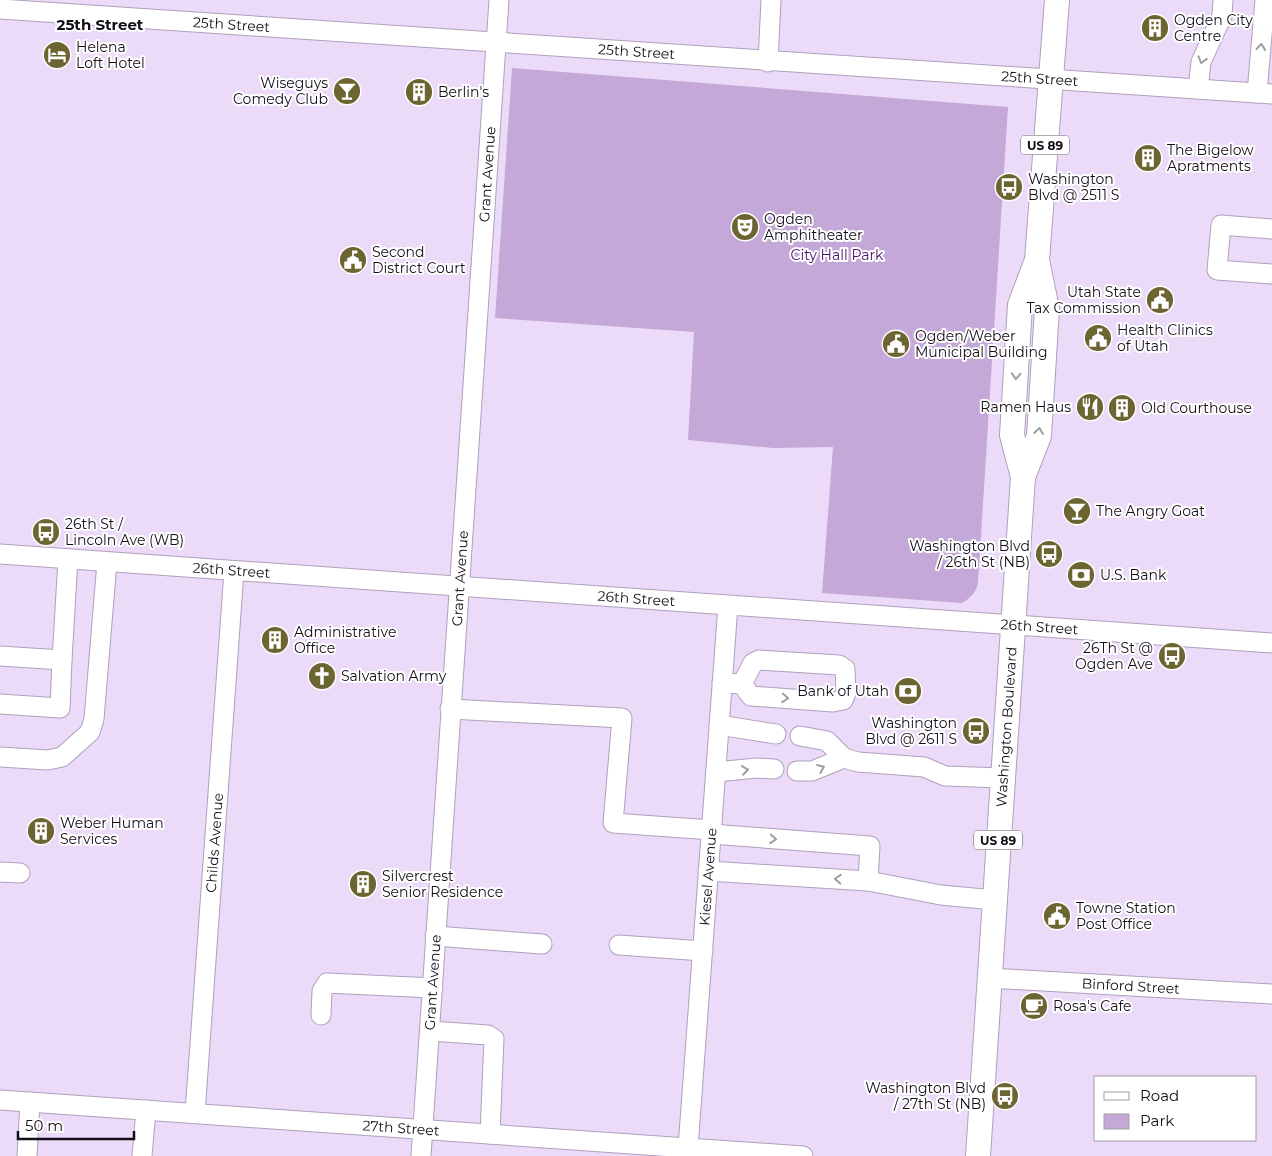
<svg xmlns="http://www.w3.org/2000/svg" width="1272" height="1156" viewBox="0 0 1272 1156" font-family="Montserrat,sans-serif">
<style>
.green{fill:#c4a8d7}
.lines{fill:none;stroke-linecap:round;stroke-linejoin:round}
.minor-casing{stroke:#b0a0bb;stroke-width:21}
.major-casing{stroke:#b0a0bb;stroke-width:26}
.minor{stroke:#fff;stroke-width:19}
.major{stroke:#fff;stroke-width:24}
.oneway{stroke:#a19ea2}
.labels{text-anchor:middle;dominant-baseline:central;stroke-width:4;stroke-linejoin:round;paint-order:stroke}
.shield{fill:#fff;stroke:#5a565d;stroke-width:1}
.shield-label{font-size:12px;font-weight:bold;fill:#130d17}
.poi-label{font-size:14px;fill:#130d17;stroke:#fff;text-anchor:start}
.street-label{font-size:14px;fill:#130d17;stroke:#fff}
.park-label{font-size:14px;fill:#4b0d68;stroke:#fff}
.neighbourhood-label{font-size:15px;font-weight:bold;fill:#130d17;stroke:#fff}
</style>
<rect width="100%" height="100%" fill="#ecdbf8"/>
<!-- green -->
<path class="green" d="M512,68L1008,107L978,583C976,592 971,598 962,603L822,593L833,447L773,448L688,440L694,332L495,318Z"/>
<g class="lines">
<defs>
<g id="minor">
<path id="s1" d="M0,9L1272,94"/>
<path d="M768,62L771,0"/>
<path d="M1198,89L1201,62L1222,16L1223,0"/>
<path d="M1257,93L1265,0"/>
<path d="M1272,229L1221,225L1217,270L1272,274"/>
<path id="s2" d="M0,554L1272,643"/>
<path d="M0,656L62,660L68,559"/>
<path d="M722,683L742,684L751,696L833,702L843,700L846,693L845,669L839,665L759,660L753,663L742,684"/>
<path d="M0,704L60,708L62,660"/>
<path d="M450,709L622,718L613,823L712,830"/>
<path d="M719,725L776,734"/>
<path d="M800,736L827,741L844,758L858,762L924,767L945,776L1002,778"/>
<path d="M0,757L48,760L62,757L90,732L94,719L107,562"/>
<path d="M797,771H812L844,758"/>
<path d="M716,772L757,768L774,769"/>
<path d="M708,871L868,881L870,846L711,834"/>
<path d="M0,872L20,873"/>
<path d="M868,881L941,895L994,900"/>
<path d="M435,936L542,944"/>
<path d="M619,945L703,951"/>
<path id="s3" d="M989,978L1272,994"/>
<path d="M321,1015L322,991L327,983L433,988"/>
<path d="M431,1031L488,1035L494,1039L490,1134"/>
<path id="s4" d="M0,1100L803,1156"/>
<path id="s5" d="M195,1113L234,571"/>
<path id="s6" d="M688,1148L728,605"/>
<path d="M27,1156L30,1102"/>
<path d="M142,1156L146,1110"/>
<path id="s7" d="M421,1156L499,0"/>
</g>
<g id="major">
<path d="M1023,477L1039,436L1047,309L1037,260L1057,0"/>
<path id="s8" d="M978,1156L1023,477L1012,435L1020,305L1037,260"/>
</g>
</defs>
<!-- minor casing -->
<use href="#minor" class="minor-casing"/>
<!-- major casing -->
<use href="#major" class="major-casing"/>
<!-- minor -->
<use href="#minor" class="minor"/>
<!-- major -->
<use href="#major" class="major"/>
</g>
<!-- one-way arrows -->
<defs><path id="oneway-chevron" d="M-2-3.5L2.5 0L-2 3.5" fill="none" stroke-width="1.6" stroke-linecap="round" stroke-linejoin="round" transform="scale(1.25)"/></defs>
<g class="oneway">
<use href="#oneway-chevron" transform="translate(1261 47) rotate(-85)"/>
<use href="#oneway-chevron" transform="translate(1202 60) rotate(107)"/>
<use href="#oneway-chevron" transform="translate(1016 376) rotate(93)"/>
<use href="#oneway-chevron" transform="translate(1039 431) rotate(-83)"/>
<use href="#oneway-chevron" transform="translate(785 698) rotate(4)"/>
<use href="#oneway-chevron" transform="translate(821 768) rotate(-23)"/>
<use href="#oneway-chevron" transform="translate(745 770) rotate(-8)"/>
<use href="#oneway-chevron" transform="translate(773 839) rotate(4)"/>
<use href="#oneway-chevron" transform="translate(838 879) rotate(-176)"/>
</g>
<!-- icons -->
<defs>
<symbol id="building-disc" viewBox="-11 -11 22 22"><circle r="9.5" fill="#6c6431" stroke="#fff"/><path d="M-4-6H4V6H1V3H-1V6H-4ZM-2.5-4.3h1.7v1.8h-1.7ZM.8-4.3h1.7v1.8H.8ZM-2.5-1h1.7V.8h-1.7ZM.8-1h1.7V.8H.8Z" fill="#fff"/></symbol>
<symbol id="hotel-disc" viewBox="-11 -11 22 22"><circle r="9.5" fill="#6c6431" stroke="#fff"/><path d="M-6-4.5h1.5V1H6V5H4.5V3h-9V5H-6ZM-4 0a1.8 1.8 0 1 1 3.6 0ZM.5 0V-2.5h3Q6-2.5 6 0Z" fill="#fff"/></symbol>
<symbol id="bar-disc" viewBox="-11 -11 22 22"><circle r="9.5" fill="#6c6431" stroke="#fff"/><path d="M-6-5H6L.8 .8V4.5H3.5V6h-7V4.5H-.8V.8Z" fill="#fff"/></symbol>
<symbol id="bus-disc" viewBox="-11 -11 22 22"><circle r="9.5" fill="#6c6431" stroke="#fff"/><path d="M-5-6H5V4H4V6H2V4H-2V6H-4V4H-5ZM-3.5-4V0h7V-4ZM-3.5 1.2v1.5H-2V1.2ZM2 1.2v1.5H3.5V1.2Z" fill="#fff"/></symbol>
<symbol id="theatre-disc" viewBox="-11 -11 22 22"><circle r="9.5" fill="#6c6431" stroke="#fff"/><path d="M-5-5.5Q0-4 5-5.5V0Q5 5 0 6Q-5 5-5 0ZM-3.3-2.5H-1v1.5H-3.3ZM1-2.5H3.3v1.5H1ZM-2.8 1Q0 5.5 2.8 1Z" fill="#fff"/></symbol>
<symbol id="civic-disc" viewBox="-11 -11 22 22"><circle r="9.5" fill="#6c6431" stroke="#fff"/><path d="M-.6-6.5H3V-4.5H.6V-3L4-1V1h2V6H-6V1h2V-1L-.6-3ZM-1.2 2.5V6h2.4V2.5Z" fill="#fff"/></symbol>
<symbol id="restaurant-disc" viewBox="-11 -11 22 22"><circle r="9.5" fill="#6c6431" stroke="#fff"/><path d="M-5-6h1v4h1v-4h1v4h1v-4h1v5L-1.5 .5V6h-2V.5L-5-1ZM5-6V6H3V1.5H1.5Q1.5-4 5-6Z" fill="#fff"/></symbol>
<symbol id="bank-disc" viewBox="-11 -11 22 22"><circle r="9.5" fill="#6c6431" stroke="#fff"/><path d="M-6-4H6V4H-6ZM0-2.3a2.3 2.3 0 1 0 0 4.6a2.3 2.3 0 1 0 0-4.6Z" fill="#fff"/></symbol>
<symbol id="church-disc" viewBox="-11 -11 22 22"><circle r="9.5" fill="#6c6431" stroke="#fff"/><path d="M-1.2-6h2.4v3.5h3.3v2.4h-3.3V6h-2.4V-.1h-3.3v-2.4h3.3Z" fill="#fff"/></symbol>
<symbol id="cafe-disc" viewBox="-11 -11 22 22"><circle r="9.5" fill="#6c6431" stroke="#fff"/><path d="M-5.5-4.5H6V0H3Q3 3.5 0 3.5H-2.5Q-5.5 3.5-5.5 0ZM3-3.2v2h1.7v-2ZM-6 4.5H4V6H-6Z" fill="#fff"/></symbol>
</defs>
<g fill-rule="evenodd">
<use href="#building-disc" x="1139" y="12" width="32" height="32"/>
<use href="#hotel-disc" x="41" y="39" width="32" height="32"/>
<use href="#bar-disc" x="331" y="75" width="32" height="32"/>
<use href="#building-disc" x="403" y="76" width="32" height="32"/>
<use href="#building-disc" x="1132" y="142" width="32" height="32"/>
<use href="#bus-disc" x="993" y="171" width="32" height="32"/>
<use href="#theatre-disc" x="729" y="211" width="32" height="32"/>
<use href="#civic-disc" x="337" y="244" width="32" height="32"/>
<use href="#civic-disc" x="1144" y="284" width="32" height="32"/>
<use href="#civic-disc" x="1082" y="322" width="32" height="32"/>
<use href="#civic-disc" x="880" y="328" width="32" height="32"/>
<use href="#restaurant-disc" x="1074" y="391" width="32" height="32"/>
<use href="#building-disc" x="1106" y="392" width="32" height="32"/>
<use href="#bar-disc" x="1061" y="495" width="32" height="32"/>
<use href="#bus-disc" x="30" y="516" width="32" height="32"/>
<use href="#bus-disc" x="1033" y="538" width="32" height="32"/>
<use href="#bank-disc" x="1065" y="559" width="32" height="32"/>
<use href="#building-disc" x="259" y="624" width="32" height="32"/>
<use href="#bus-disc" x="1156" y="640" width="32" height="32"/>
<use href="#church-disc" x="306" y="660" width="32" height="32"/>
<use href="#bank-disc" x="892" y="675" width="32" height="32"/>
<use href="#bus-disc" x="960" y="715" width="32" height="32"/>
<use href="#building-disc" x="25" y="815" width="32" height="32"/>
<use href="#building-disc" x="347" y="868" width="32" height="32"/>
<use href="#civic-disc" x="1041" y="900" width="32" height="32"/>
<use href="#cafe-disc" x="1018" y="990" width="32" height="32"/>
<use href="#bus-disc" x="989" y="1080" width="32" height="32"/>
</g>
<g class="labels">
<!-- shield labels -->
<g class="shield">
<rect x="1021" y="135.5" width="48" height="19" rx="4"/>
<rect x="974" y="830.5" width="48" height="19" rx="4"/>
</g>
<g class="shield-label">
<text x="1045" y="145">US 89</text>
<text x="998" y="840">US 89</text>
</g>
<!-- poi labels -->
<g class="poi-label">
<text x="1174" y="20">Ogden City<tspan x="1174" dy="16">Centre</tspan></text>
<text x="76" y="47">Helena<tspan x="76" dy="16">Loft Hotel</tspan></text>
<text x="328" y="83" text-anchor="end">Wiseguys<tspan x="328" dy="16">Comedy Club</tspan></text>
<text x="438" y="92">Berlin's</text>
<text x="1167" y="150">The Bigelow<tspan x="1167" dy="16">Apratments</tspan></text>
<text x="1028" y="179">Washington<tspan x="1028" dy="16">Blvd @ 2511 S</tspan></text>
<text x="764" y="219">Ogden<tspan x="764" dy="16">Amphitheater</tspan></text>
<text x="372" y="252">Second<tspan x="372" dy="16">District Court</tspan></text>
<text x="1141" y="292" text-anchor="end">Utah State<tspan x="1141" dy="16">Tax Commission</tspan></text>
<text x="1117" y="330">Health Clinics<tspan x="1117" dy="16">of Utah</tspan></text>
<text x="915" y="336">Ogden/Weber<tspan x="915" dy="16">Municipal Building</tspan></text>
<text x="1071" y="407" text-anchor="end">Ramen Haus</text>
<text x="1141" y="408">Old Courthouse</text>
<text x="1096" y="511">The Angry Goat</text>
<text x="65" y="524">26th St /<tspan x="65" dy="16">Lincoln Ave (WB)</tspan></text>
<text x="1030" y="546" text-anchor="end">Washington Blvd<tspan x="1030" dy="16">/ 26th St (NB)</tspan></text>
<text x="1100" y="575">U.S. Bank</text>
<text x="294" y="632">Administrative<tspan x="294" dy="16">Office</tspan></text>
<text x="1153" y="648" text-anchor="end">26Th St @<tspan x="1153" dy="16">Ogden Ave</tspan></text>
<text x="341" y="676">Salvation Army</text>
<text x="889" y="691" text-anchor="end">Bank of Utah</text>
<text x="957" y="723" text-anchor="end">Washington<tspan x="957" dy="16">Blvd @ 2611 S</tspan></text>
<text x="60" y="823">Weber Human<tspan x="60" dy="16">Services</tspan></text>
<text x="382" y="876">Silvercrest<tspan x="382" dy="16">Senior Residence</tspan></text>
<text x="1076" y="908">Towne Station<tspan x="1076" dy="16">Post Office</tspan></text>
<text x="1053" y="1006">Rosa's Cafe</text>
<text x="986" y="1088" text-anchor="end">Washington Blvd<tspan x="986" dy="16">/ 27th St (NB)</tspan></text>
</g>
<!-- street labels -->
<g class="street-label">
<text stroke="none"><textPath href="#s1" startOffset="232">25th Street</textPath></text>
<text stroke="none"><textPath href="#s1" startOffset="638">25th Street</textPath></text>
<text stroke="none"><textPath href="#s1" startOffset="1042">25th Street</textPath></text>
<text stroke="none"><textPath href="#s7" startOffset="984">Grant Avenue</textPath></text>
<text stroke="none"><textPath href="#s2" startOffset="232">26th Street</textPath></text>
<text stroke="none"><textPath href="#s7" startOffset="579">Grant Avenue</textPath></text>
<text stroke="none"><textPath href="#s2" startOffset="638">26th Street</textPath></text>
<text stroke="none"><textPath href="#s2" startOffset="1042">26th Street</textPath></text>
<text stroke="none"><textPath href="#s8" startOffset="430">Washington Boulevard</textPath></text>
<text stroke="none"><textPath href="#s5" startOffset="271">Childs Avenue</textPath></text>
<text stroke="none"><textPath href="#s6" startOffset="272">Kiesel Avenue</textPath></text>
<text stroke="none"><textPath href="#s7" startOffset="174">Grant Avenue</textPath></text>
<text stroke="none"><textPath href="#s3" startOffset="142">Binford Street</textPath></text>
<text stroke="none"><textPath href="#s4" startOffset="402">27th Street</textPath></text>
</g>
<!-- park labels -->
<g class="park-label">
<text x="837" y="255">City Hall Park</text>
</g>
<!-- neighbourhood labels -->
<g class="neighbourhood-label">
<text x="100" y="24">25th Street</text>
</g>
</g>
<!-- legend -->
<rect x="1094" y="1076" width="162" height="65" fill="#ffffff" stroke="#a19ea2"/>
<rect x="1104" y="1092" width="25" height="8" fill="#ffffff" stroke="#a19ea2"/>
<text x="1140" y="1101" font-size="15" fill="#130d17">Road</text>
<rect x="1104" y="1114" width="25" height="15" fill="#c4a8d7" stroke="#a19ea2"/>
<text x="1140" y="1126" font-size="15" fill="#130d17">Park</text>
<!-- scale -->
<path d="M18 1131v8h116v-8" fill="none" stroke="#130d17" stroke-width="2.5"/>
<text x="25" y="1131" font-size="15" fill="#130d17" stroke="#ffffff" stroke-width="4" paint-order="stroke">50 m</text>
</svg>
